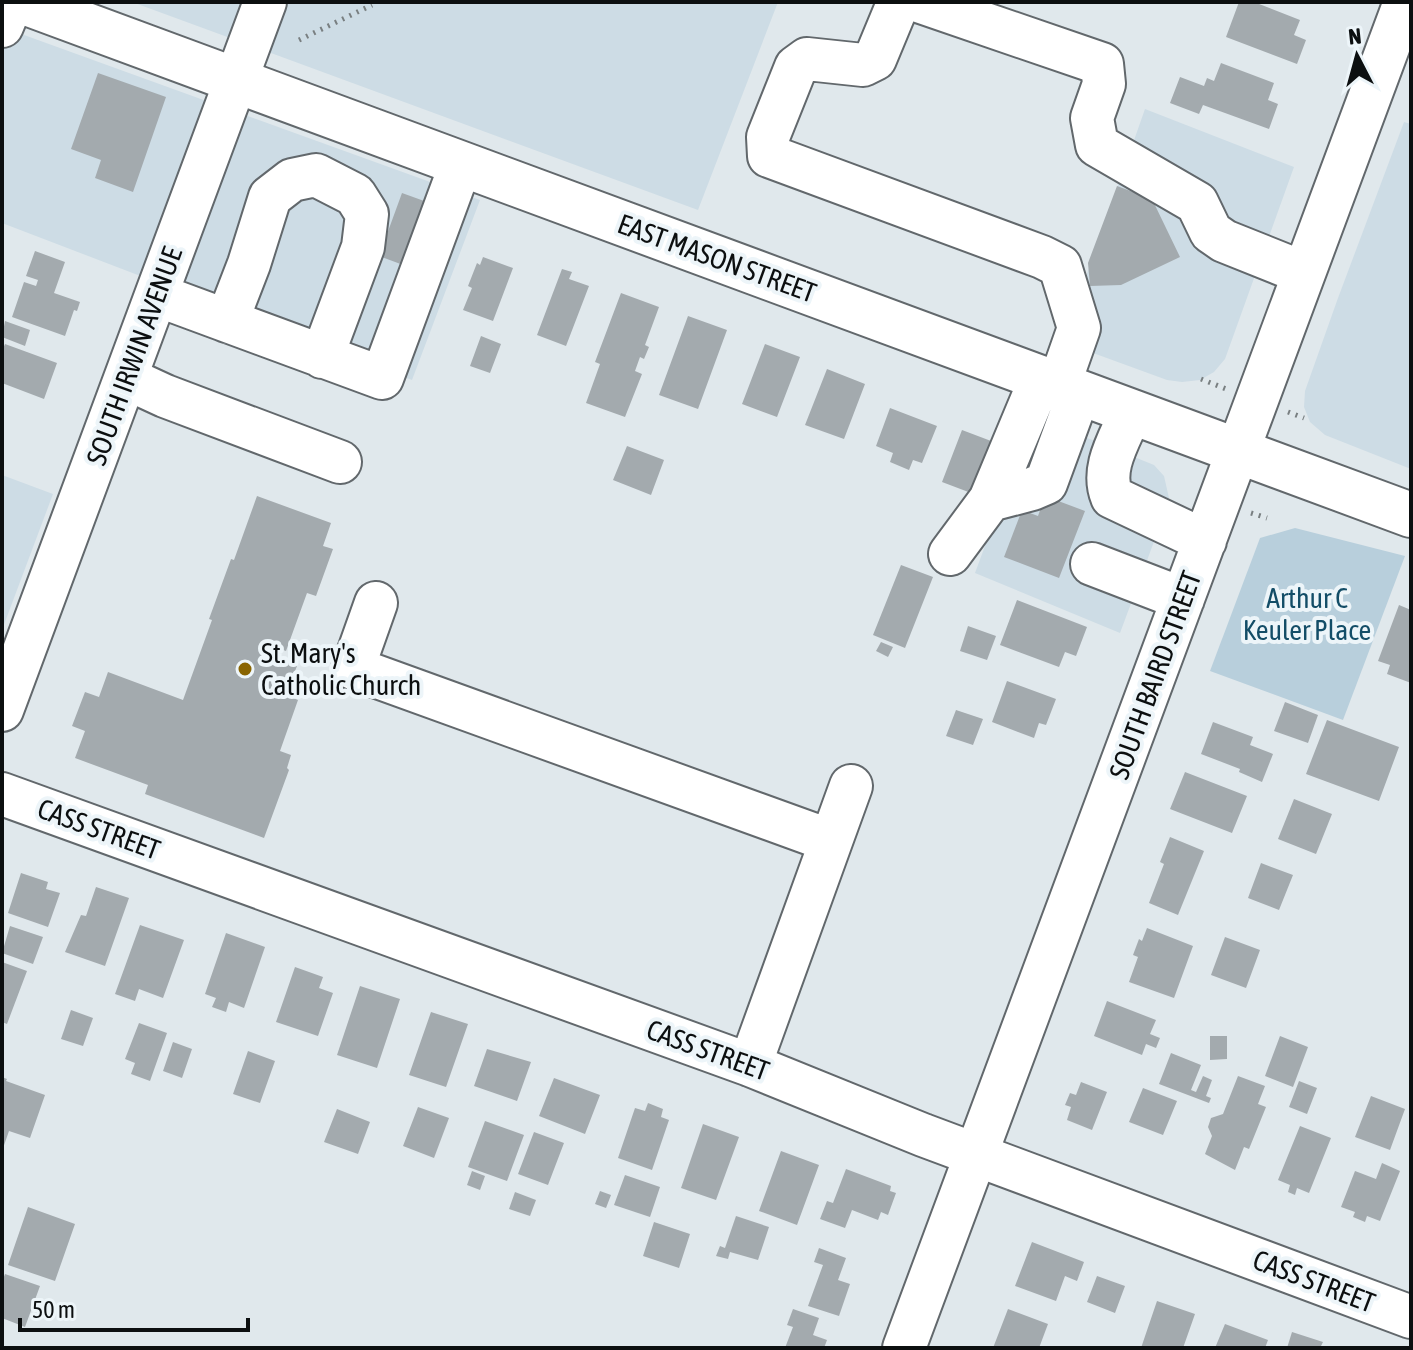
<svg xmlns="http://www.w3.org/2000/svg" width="1413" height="1350" viewBox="0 0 1413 1350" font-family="'Asap Condensed',sans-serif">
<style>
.built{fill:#cddce5}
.green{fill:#b8cfdc}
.building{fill:#a3aaae}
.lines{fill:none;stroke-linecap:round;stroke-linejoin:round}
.minor-casing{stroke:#62686c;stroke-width:46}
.major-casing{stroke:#62686c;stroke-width:48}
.path{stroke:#797f81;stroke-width:5;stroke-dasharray:2 6;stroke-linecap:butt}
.minor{stroke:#fff;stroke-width:42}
.major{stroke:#fff;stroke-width:44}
.poi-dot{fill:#896401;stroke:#edf5f9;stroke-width:3}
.labels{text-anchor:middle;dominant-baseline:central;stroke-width:8;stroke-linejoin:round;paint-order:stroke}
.street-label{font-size:28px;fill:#0c0f10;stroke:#edf5f9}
.park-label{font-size:28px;fill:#134d67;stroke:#edf5f9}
.poi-label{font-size:28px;fill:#0c0f10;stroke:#edf5f9;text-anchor:start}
</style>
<rect width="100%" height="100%" fill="#e0e8ec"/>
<!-- built -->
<path class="built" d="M132,2H778L698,210Z
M2,27L480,200L412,380L2,223Z
M1145,109L1294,167L1225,359L1214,372L1200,380L1182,382L1167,380L1063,342Z
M1404,122L1411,124V469L1325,435L1310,422L1304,407L1305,391L1338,298Z
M1033,416L1154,465L1164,476L1169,498L1165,512L1120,633L975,573Z
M2,475L53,494L2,630Z"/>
<!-- green -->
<path class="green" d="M1295,528L1405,556L1343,720L1210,671L1260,538Z"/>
<!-- building -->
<path class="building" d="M1239,2H1254L1300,20L1294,35L1306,40L1297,64L1226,37Z
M1221,63L1274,83L1268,100L1278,104L1269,129L1203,105L1199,114L1170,103L1180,77L1204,86L1207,78L1214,81Z
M98,73L166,97L133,192L95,178L101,160L71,149Z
M1117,186L1152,199L1180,257L1121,285L1090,286L1088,263Z
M402,193L438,206L414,269L379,256Z
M35,251L65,262L54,293L80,302L77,311L74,310L65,336L12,317L24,282L36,286L38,280L26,276Z
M483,257L513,268L493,321L463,310L472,288L468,286L477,263L480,265Z
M562,269L572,272L569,279L589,286L566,346L537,335Z
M621,293L659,307L645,345L649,347L644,359L640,357L635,371L642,374L625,417L586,403L600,364L595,362Z
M688,316L727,330L698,409L659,395Z
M5,321L30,330L25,346L2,337Z
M481,336L501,344L490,373L470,366Z
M5,344L57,363L44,399L2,383V351Z
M765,344L800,357L777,417L742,404Z
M827,369L865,384L844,439L805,425Z
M890,408L937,426L922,463L913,460L909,470L890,462L893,453L876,446Z
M962,430L999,444L979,496L942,482Z
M627,446L664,460L651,495L613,480Z
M257,496L331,523L323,546L333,549L316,596L307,593L286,651L280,649L276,659L297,666L286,695L298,700L280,751L291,755L287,768L289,770L264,838L145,794L148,785L75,758L85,731L72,726L85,692L99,697L108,672L183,700L212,620L209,619L231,559L234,560Z
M1045,496L1085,511L1059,578L1004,557L1022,510L1038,516Z
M901,565L933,577L905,648L873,635Z
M1017,600L1087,627L1076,656L1065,652L1059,667L1000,645Z
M1399,605L1411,610V683L1387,674L1390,665L1378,661Z
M968,626L996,636L987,660L960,651Z
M881,642L893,647L888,657L876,651Z
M1007,681L1056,699L1046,725L1039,723L1034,738L992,722Z
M1285,702L1318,715L1308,743L1274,731Z
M956,710L983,719L973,745L946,736Z
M1327,720L1399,747L1379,801L1306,774Z
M1213,722L1253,737L1250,745L1273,754L1262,782L1239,772L1240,769L1201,754Z
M1185,772L1247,796L1232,833L1170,809Z
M1294,799L1332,814L1316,854L1278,839Z
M1170,837L1204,851L1178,915L1149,903L1164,864L1160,862Z
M1261,863L1293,875L1279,910L1248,898Z
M21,873L48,882L46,889L60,893L48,927L8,913Z
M96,887L129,898L105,966L65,952L81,915L86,916Z
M140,925L184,940L163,998L139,989L135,1001L115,994Z
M10,926L43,937L33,964L2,953Z
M1147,928L1193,946L1174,998L1129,982L1138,957L1133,955L1139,939L1142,941Z
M226,933L265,947L244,1008L229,1002L226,1012L212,1007L216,998L205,994Z
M1225,937L1260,950L1246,988L1211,975Z
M2,962L27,971L7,1024L2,1022Z
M295,967L323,977L319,988L333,993L318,1036L276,1022Z
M360,986L400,999L377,1068L337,1055Z
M1107,1001L1156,1020L1150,1034L1160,1038L1156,1048L1146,1044L1142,1055L1094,1036Z
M71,1010L93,1018L83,1046L61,1039Z
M431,1012L468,1024L446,1087L409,1075Z
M139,1023L167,1033L150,1081L131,1074L135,1063L125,1059Z
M1210,1036H1227V1059L1210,1060Z
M1280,1036L1308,1047L1293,1087L1265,1076Z
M173,1042L192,1049L182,1078L163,1071Z
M487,1049L531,1062L517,1101L474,1086Z
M248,1051L275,1061L260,1103L233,1094Z
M1171,1053L1201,1065L1191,1090L1196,1092L1203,1076L1212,1080L1206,1096L1211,1098L1209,1103L1159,1084Z
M1238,1076L1265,1086L1258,1104L1266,1107L1249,1149L1244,1147L1235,1170L1205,1154L1212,1136L1208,1127L1211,1118L1223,1114Z
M2,1077L7,1079L6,1081L45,1095L30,1138L9,1131L2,1151Z
M554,1078L600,1095L585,1134L539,1116Z
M1299,1081L1317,1088L1307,1114L1289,1107Z
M1081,1082L1107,1092L1092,1130L1067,1120L1071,1107L1065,1105L1070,1093L1076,1095Z
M1143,1088L1177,1101L1163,1135L1129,1122Z
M1371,1096L1405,1109L1390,1150L1355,1137Z
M648,1103L663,1109L661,1117L669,1120L652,1170L618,1158L635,1108L645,1111Z
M418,1107L449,1118L434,1158L403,1146Z
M337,1109L370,1122L358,1154L324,1142Z
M485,1121L524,1135L507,1181L468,1167Z
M703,1124L739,1137L716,1200L681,1188Z
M1300,1126L1331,1138L1309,1193L1297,1188L1295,1195L1288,1192L1290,1185L1278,1180Z
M534,1132L564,1143L548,1185L518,1174Z
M781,1151L819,1165L797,1225L759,1211Z
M1382,1163L1400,1171L1380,1221L1367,1216L1365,1222L1353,1217L1355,1212L1341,1207L1355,1171L1376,1179Z
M846,1169L891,1186L890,1191L896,1193L888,1215L881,1212L878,1220L852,1210L845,1228L820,1219L827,1201L833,1203Z
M472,1171L485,1176L480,1190L467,1185Z
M625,1175L660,1187L650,1217L614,1205Z
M600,1191L611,1195L606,1208L595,1204Z
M515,1192L536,1200L530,1216L509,1209Z
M28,1207L75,1224L55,1281L8,1265Z
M736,1216L769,1227L758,1260L730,1252L728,1259L716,1256L720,1246L725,1248Z
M654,1222L690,1234L679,1268L643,1256Z
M1032,1242L1084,1262L1077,1281L1065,1276L1056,1301L1015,1286Z
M819,1248L846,1258L838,1280L850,1284L839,1316L808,1306L823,1265L814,1262Z
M5,1274L40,1286L25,1327L2,1318V1282Z
M1097,1276L1125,1286L1115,1313L1087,1302Z
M1157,1301L1195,1314L1183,1348H1141Z
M793,1309L819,1318L813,1335L827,1340L824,1348H785L793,1327L787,1325Z
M1008,1309L1048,1324L1039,1348H993Z
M1225,1324L1268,1340L1265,1348H1215Z
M1292,1332L1323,1342L1320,1348H1287Z"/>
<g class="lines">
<defs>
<path id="minor" d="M904,2L897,6L875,59L863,65L807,59L796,67L768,137L769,156L1042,257L1060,266L1079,328L1059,385
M921,2L1102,64L1104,84L1092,118L1097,145L1197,203L1211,232L1224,241L1304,273
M2,26L12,2
M157,295L382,378L461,164
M227,321L249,264L270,197L292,180L316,175L355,195L367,214L363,247L322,357
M126,378L165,396L340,462
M1131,412C1120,439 1100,468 1112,497L1205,541
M990,500L1032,489L1046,483L1079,393
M950,554L990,500L1041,378
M1092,564L1183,599
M376,603L353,668L831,841
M2,710L265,2
M2,794L750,1065L923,1135L1411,1317
M750,1065L851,786
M904,1348L1405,2"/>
<path id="major" d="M24,2L1411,515"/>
</defs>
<!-- minor casing -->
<use href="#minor" class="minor-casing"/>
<!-- major casing -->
<use href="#major" class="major-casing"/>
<!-- path -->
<path class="path" d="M299,40L372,5
M1201,379L1226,389
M1288,412L1304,418
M1251,513L1267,518"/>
<!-- minor -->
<use href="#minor" class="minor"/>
<!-- major -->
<use href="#major" class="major"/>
</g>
<!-- markers -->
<circle class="poi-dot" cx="245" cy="669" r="8"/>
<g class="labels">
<!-- street labels -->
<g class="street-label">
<text transform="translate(717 258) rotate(20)">EAST MASON STREET</text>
<text transform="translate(134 356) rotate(-70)">SOUTH IRWIN AVENUE</text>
<text transform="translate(1155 675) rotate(-70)">SOUTH BAIRD STREET</text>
<text transform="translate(99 829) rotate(20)">CASS STREET</text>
<text transform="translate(708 1050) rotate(20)">CASS STREET</text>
<text transform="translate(1314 1281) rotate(21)">CASS STREET</text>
</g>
<!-- park labels -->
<g class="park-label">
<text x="1307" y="598">Arthur C<tspan x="1307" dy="32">Keuler Place</tspan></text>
</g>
<!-- poi labels -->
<g class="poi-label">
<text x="261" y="653">St. Mary's<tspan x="261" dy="32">Catholic Church</tspan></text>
</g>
</g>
<!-- border -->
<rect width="1413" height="1350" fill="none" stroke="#0c0f10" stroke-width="8"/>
<!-- north arrow -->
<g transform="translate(1357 56) rotate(354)" stroke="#edf5f9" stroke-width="6" paint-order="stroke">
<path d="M0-6L14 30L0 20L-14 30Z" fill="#0c0f10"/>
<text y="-12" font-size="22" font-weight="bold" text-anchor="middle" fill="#0c0f10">N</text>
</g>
<!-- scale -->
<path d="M20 1318v12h228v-12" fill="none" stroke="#0c0f10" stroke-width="4"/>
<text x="32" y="1318" font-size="24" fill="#0c0f10" stroke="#edf5f9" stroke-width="6" paint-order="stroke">50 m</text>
</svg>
